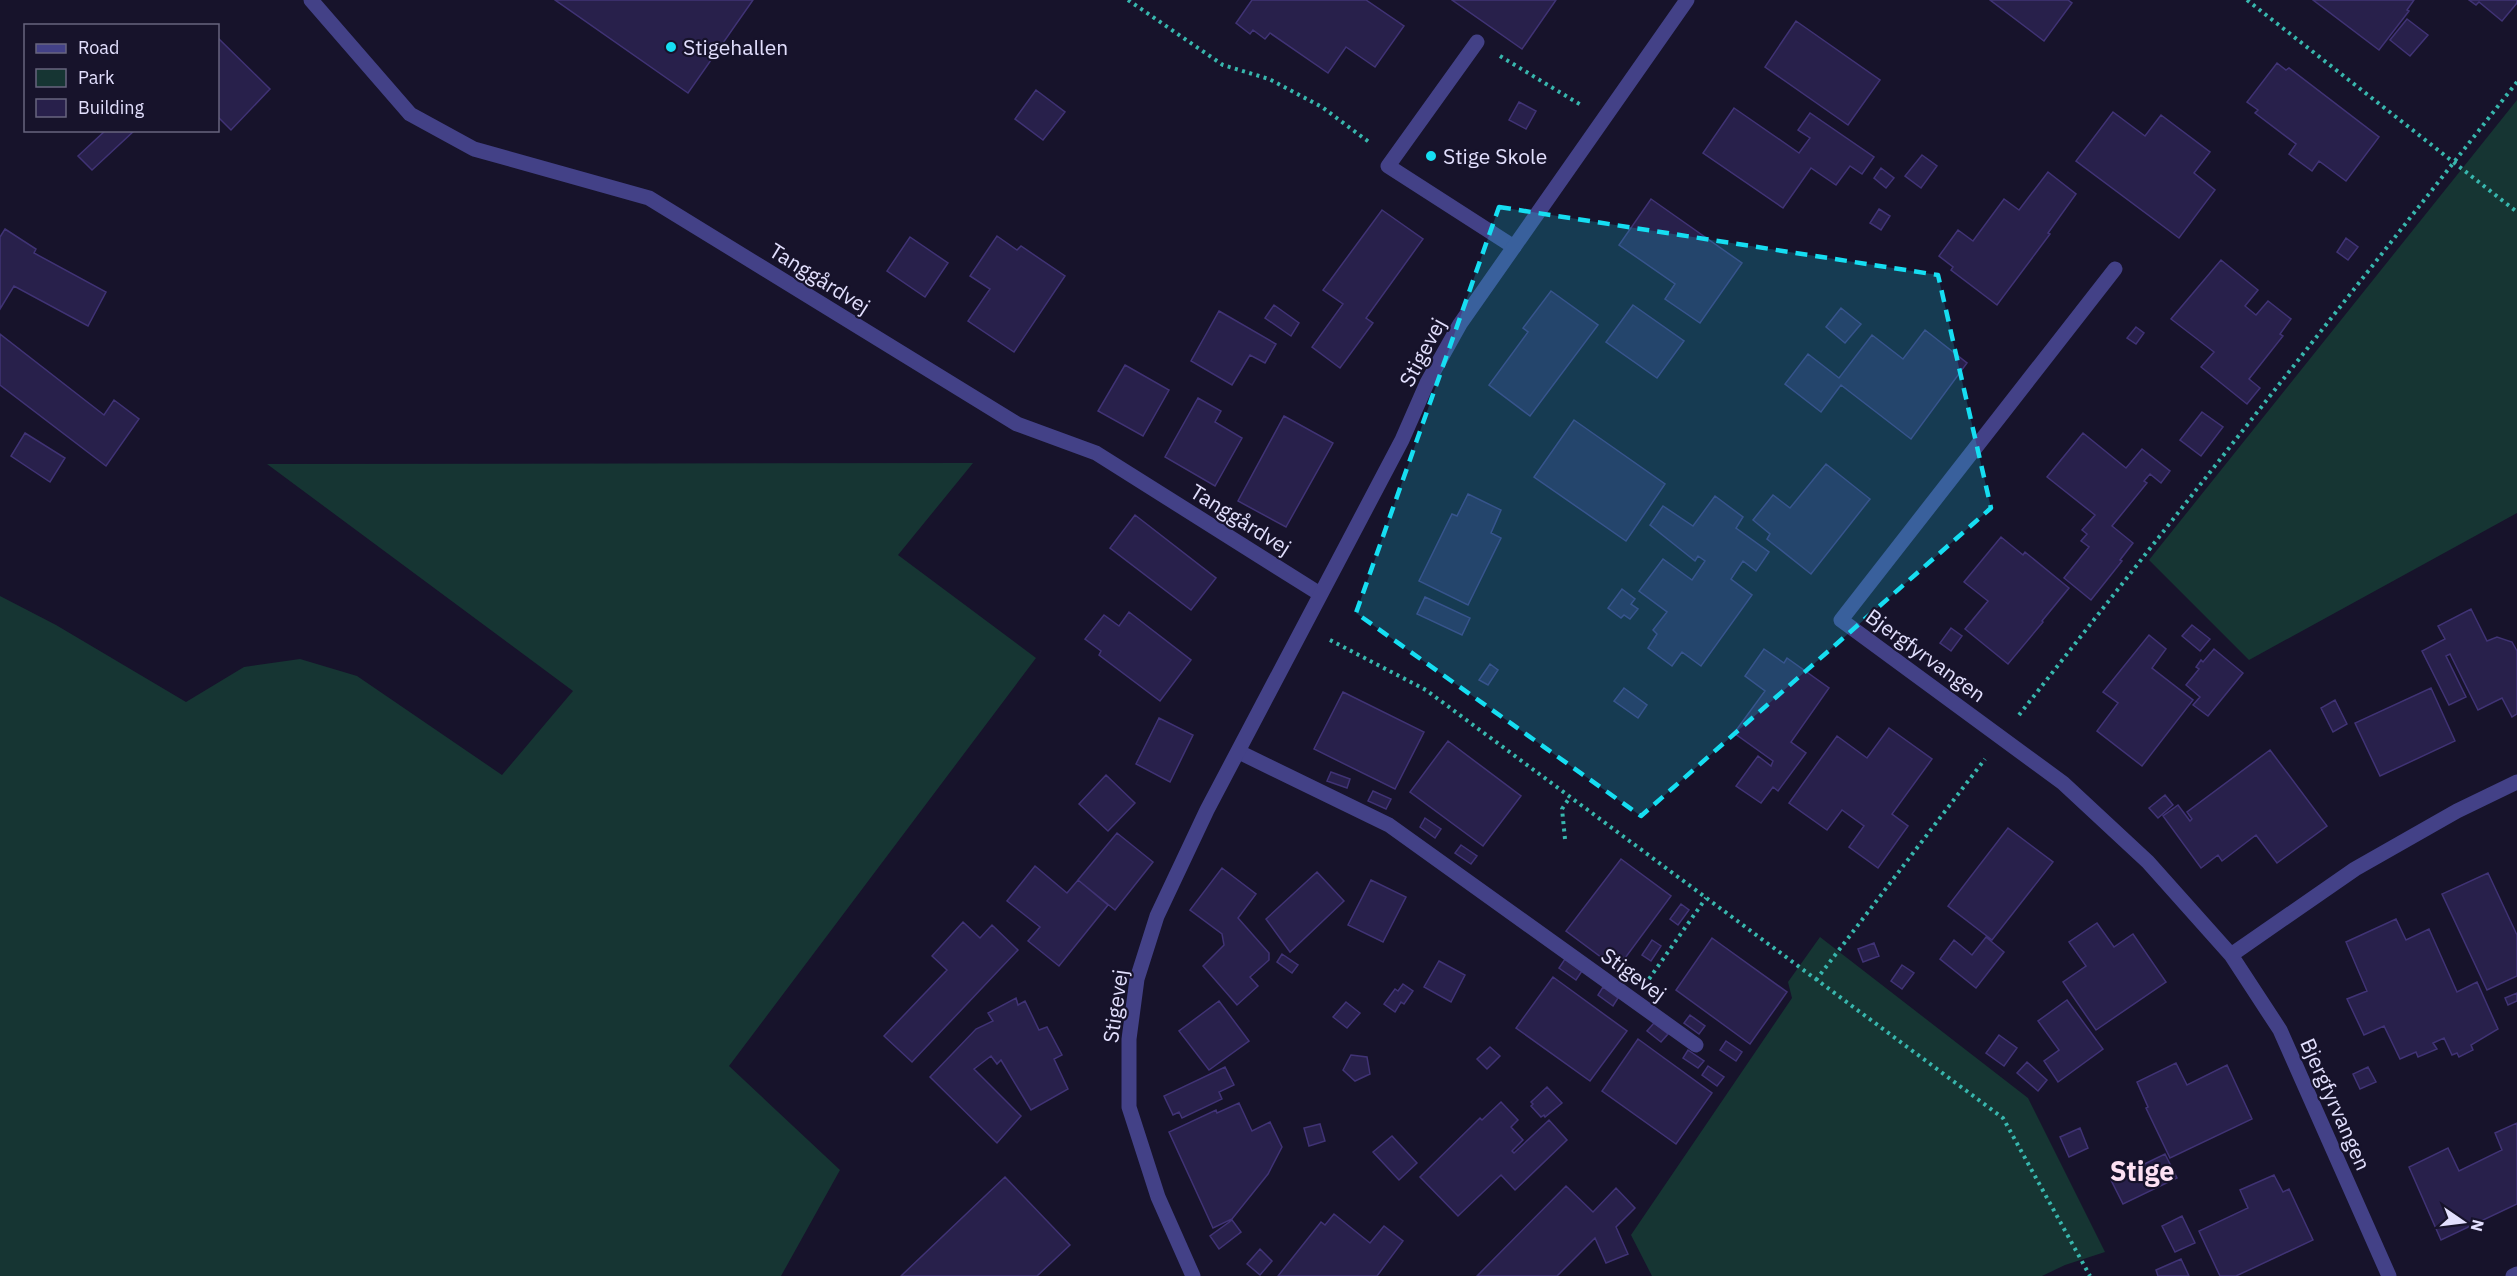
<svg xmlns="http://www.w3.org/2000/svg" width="2517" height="1276" viewBox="0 0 2517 1276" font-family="'IBM Plex Sans',sans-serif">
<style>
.green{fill:#163533}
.building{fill:#28204b;stroke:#403375;stroke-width:1.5}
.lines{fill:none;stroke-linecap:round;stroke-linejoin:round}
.path{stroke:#38b7ae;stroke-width:4;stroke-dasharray:3 4.5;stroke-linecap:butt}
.service{stroke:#434187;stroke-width:15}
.minor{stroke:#434187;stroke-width:15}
.tertiary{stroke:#434187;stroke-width:15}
.marked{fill:#16def2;fill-opacity:0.2;stroke:#16def2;stroke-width:4.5;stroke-dasharray:12 8;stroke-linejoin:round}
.poi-dot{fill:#16def2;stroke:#17132b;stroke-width:2}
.labels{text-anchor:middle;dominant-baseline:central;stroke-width:4.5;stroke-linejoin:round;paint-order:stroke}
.poi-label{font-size:21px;fill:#e2dffd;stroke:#17132b;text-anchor:start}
.street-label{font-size:21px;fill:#e2dffd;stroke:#17132b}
.district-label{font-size:27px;font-weight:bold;fill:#fde1f3;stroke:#17132b}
</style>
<rect width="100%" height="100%" fill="#17132b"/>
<!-- green -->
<path class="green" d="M2517,100V513L2249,660L2149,560Z
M973,463L898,555L1036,658L729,1066L840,1170L781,1276H0V596L56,625L186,702L244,667L300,659L357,676L502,775L573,691L267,464Z
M1820,937L2028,1098L2105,1252L2065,1265L2042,1276H1652L1631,1235L1792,998L1788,982Z"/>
<!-- building -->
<path class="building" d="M555,0H753L688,93Z
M1252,0H1366L1404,26L1375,67L1346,47L1328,73L1270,33L1265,39L1253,30L1250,34L1236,23Z
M1452,0H1556L1522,49Z
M1990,0H2068L2072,3L2044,41Z
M2313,0H2414L2407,10L2409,11L2379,50Z
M2469,0H2517V3L2502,21L2479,2L2476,5Z
M2407,19L2428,35L2410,56L2390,40Z
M1796,21L1880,80L1848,125L1765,67Z
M218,38L270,89L231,130L218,117Z
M2277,63L2286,70L2289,68L2379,137L2346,181L2319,161L2312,171L2289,154L2296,144L2255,113L2258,110L2247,102Z
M1036,90L1065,112L1043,140L1015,119Z
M1519,102L1536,111L1526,129L1509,120Z
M1734,108L1799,153L1810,138L1798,130L1810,113L1874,157L1862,174L1850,166L1836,185L1811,168L1783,208L1703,153Z
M2113,112L2145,136L2161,115L2210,152L2194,173L2215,190L2179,238L2076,161Z
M106,130H135L92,170L78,156Z
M1922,155L1937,166L1921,188L1905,176Z
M1881,168L1894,178L1886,188L1874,178Z
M2048,172L2076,194L2048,233L2050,234L1997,305L1951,270L1953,267L1939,256L1958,230L1973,241L2004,199L2019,210Z
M1651,199L1742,263L1700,323L1665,299L1675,284L1619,245Z
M1879,209L1890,216L1881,230L1870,223Z
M1382,210L1423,239L1366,318L1373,323L1340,368L1312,347L1343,304L1323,290Z
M5,229L36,249L34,253L106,292L88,326L14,286L0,309V237Z
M997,236L1017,250L1021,246L1065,276L1014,352L968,321L990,289L970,276Z
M910,237L948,263L925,297L887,271Z
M2346,238L2358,247L2348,260L2337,252Z
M2221,260L2258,290L2245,306L2256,315L2268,301L2291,319L2280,334L2283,336L2249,379L2260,388L2247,404L2201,367L2214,352L2171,319Z
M1551,291L1598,325L1530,416L1489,385L1528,332L1523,328Z
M1274,305L1299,323L1291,336L1265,318Z
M1633,305L1684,341L1657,378L1606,342Z
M1841,308L1861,324L1845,343L1826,327Z
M1219,311L1276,344L1265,363L1250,355L1232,385L1191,361Z
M2136,327L2144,333L2136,344L2127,338Z
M1925,330L1967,363L1911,439L1841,385L1821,412L1785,384L1808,354L1839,378L1872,335L1903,359Z
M0,334L104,415L114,400L139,419L106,466L0,385Z
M1125,365L1169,390L1143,436L1098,411Z
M1198,398L1221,411L1215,422L1242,438L1215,486L1165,457Z
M2202,412L2223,427L2201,456L2180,440Z
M1284,416L1333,443L1286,527L1238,501Z
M1574,420L1665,484L1626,541L1534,477Z
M25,433L65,458L50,482L11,456Z
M2083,433L2126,468L2142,449L2170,471L2161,483L2150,474L2144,481L2147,483L2112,526L2133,543L2120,560L2122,561L2091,600L2064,578L2089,547L2081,541L2087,534L2082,530L2095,515L2047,477Z
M1826,464L1870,499L1811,574L1767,539L1770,534L1753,520L1773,495L1790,508Z
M1468,494L1501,510L1491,533L1501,538L1468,605L1419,581L1452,514L1457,516Z
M1715,496L1743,517L1736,528L1769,552L1756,571L1743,561L1731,579L1752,595L1701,666L1682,652L1672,666L1648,648L1657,634L1653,630L1667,612L1639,591L1663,559L1692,580L1705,561L1698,556L1695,561L1650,525L1663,506L1693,526Z
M1135,515L1216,578L1191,610L1110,548Z
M2001,537L2023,555L2025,552L2069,588L2042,621L2043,622L2008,664L1965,629L1988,601L1964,582Z
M1622,589L1635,599L1631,604L1638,609L1630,619L1624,615L1621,618L1608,608Z
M1425,597L1470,618L1462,635L1417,614Z
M2471,609L2487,641L2497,637L2512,642L2517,651V714L2512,717L2502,698L2478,710L2450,654L2446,656L2466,697L2449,705L2422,651L2445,639L2438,626Z
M1129,612L1191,660L1160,701L1099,655L1101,651L1085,639L1104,615L1119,626Z
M2192,625L2210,639L2200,651L2182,636Z
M1951,628L1962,636L1951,651L1940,643Z
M2149,635L2166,649L2152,668L2193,700L2142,766L2097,731L2118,703L2103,692Z
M1764,649L1784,663L1787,658L1829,688L1791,742L1806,753L1778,791L1773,787L1761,803L1736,786L1758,756L1771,766L1773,761L1734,733L1765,691L1745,676Z
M2214,649L2243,673L2208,716L2193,705L2200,697L2186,685L2199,669L2196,667L2201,660L2203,662Z
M1490,664L1498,670L1488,685L1479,680Z
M1624,688L1647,705L1638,718L1614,701Z
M2431,688L2455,741L2380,776L2355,723Z
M1343,692L1424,732L1395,789L1314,749Z
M2335,700L2347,724L2333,732L2321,708Z
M1159,718L1193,735L1170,782L1136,764Z
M1889,728L1932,759L1892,814L1908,826L1878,868L1849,847L1864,826L1842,810L1827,830L1789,803L1837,736L1867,758Z
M1448,741L1521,796L1483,846L1410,792Z
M2270,750L2327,826L2277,863L2256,835L2222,861L2218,855L2201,868L2163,816L2178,805L2190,821L2192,819L2187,812Z
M1331,772L1350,779L1347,788L1327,781Z
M1106,775L1135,803L1108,831L1079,804Z
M1373,791L1391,799L1386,809L1368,801Z
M2165,795L2173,805L2158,818L2149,808Z
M1425,818L1441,829L1435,838L1420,827Z
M2008,828L2053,862L1992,940L1948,906Z
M1117,833L1153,862L1115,910L1078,880Z
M1461,845L1477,856L1471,864L1455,853Z
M1621,859L1671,896L1617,969L1566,931Z
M1035,866L1067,893L1078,880L1108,905L1059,966L1028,941L1040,927L1007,901Z
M1222,868L1256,894L1238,918L1269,953V960L1250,977L1258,986L1237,1005L1203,966L1224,945L1222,934L1190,910Z
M1317,872L1344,901L1290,952L1266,919Z
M2488,873L2517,935V976L2487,990L2442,894Z
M1371,880L1406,897L1383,942L1348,925Z
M1681,904L1689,910L1678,925L1670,919Z
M2396,919L2406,940L2429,929L2457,992L2477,982L2498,1029L2471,1045L2473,1050L2459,1057L2457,1053L2452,1055L2444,1038L2433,1043L2437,1049L2418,1057L2416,1052L2400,1059L2384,1026L2364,1035L2347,999L2367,991L2346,942Z
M963,922L980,938L992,925L1018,950L912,1062L884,1036L947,970L932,956Z
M2097,923L2114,947L2133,934L2166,982L2096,1030L2063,982L2086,966L2069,942Z
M1986,937L2004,952L1976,988L1940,959L1954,940L1972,955Z
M1712,938L1787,992L1750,1044L1676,990Z
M1652,940L1661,946L1651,961L1642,955Z
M1874,943L1879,956L1863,962L1858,949Z
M1282,954L1298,965L1292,973L1277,962Z
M1565,959L1582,971L1576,980L1559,968Z
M1439,961L1465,975L1451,1002L1424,987Z
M1902,965L1914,973L1902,989L1891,981Z
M1553,977L1627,1031L1590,1081L1516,1028Z
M1403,984L1413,991L1404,1004L1401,1002L1395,1012L1384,1004L1395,989L1398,991Z
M1603,987L1618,998L1613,1006L1598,995Z
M2517,993V1001L2508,1005L2505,998Z
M1016,998L1018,1005L1025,1001L1039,1030L1047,1027L1062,1055L1054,1059L1068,1089L1031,1110L1001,1060L997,1064L991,1056L974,1069L1021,1116L997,1143L930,1077L976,1029L993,1021L988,1013Z
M2067,1000L2103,1049L2058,1082L2044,1061L2059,1050L2038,1021Z
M1219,1001L1249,1041L1209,1070L1179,1031Z
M1346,1002L1360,1013L1347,1028L1333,1017Z
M1690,1015L1705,1026L1699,1034L1684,1023Z
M1654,1023L1668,1034L1661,1042L1647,1031Z
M1999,1035L2017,1048L2004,1066L1986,1053Z
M1638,1039L1712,1093L1676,1144L1602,1091Z
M1726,1041L1742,1052L1736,1061L1720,1050Z
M1490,1047L1500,1056L1487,1069L1477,1059Z
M1688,1050L1704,1061L1698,1068L1683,1058Z
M1351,1055L1367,1057L1370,1074L1355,1081L1343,1070Z
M2027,1062L2047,1080L2038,1091L2017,1073Z
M2176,1063L2187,1085L2227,1065L2252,1119L2170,1158L2146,1108L2148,1107L2137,1082Z
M1708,1066L1724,1077L1717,1086L1702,1075Z
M1225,1067L1234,1085L1219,1092L1222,1099L1182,1118L1179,1112L1173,1115L1164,1096Z
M2368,1067L2376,1082L2360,1089L2353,1074Z
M1547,1087L1562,1103L1545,1117L1544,1115L1541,1117L1531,1106L1533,1104L1531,1102Z
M1501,1102L1518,1120L1511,1127L1523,1140L1512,1151L1514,1153L1549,1120L1567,1140L1515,1190L1501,1175L1458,1216L1420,1177L1480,1118L1482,1120Z
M1239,1103L1252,1131L1270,1122L1282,1147L1268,1174L1232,1219L1213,1228L1169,1132L1216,1110L1217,1113Z
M2517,1123V1204L2441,1240L2409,1167L2448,1148L2459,1171L2502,1150L2495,1133Z
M1320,1124L1325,1141L1309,1146L1304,1128Z
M2080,1128L2088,1148L2069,1157L2060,1137Z
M1392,1136L1417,1163L1399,1180L1373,1152Z
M2165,1154L2177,1178L2123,1204L2111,1180Z
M2274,1175L2283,1192L2289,1189L2313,1240L2236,1276H2220L2199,1231L2248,1208L2240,1190Z
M1005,1177L1070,1245L1037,1276H901Z
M1566,1186L1593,1212L1616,1188L1635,1208L1616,1227L1628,1254L1606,1263L1595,1238L1557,1276H1477Z
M1334,1214L1370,1243L1384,1226L1403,1241L1377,1276H1278L1321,1222L1325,1225Z
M2182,1216L2195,1243L2175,1252L2162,1226Z
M1232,1220L1241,1232L1219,1249L1210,1236Z
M1260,1249L1272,1261L1260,1275L1247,1264Z
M2181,1259L2189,1276H2158L2156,1270Z"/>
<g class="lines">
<!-- path -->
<path class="path" d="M1128,0L1223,65L1269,79L1322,107L1369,142
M2247,0L2517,212
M1500,56L1581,105
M1330,640L1426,690L2003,1118L2090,1276
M2019,715L2517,82
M1565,839L1562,809L1570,797
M1649,979L1706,898
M1816,980L1985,759"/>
<!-- service -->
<path class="service" d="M1477,42L1388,166L1514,247"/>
<!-- minor -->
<path class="minor" d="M311,0L410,114L474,149L649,198L1017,424L1096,453L1320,594
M2115,269L1841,620L2063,783L2148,862L2231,955L2280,1030L2389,1276
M1239,752L1389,825L1696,1045
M2231,955L2355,869L2457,811L2517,782
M2513,1276L2517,1274"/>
<!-- tertiary -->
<path class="tertiary" d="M1193,1276L1158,1197L1129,1107V1039L1137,979L1157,916L1207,810L1402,440L1427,383L1460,324L1687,0"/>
</g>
<!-- marked area -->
<path class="marked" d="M1499,207L1938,275L1991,508L1641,816L1356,613Z"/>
<!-- markers -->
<g class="poi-dot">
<circle cx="671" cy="47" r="6"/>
<circle cx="1431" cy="156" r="6"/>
</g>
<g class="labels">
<!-- poi labels -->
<g class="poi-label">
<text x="683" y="47">Stigehallen</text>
<text x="1443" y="156">Stige Skole</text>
</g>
<!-- street labels -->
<g class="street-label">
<text transform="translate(820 278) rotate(32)">Tanggårdvej</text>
<text transform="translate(1422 352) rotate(-62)">Stigevej</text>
<text transform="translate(1241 519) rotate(32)">Tanggårdvej</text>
<text transform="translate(1926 655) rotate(36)">Bjergfyrvangen</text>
<text transform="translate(1634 974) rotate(36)">Stigevej</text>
<text transform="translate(1115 1006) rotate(-82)">Stigevej</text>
<text transform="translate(2336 1104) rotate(66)">Bjergfyrvangen</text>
</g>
<!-- district labels -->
<g class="district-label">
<text x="2142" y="1170">Stige</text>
</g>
</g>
<!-- legend -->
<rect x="24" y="24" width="195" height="108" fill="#17132b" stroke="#68657f" stroke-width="1.5"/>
<rect x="36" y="44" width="30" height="9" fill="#434187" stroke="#68657f" stroke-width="1.5"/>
<text x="78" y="54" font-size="18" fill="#e2dffd">Road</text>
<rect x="36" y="69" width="30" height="18" fill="#163533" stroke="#68657f" stroke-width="1.5"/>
<text x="78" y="84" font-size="18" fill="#e2dffd">Park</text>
<rect x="36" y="99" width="30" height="18" fill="#28204b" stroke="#68657f" stroke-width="1.5"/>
<text x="78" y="114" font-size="18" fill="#e2dffd">Building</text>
<!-- north arrow -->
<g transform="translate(2463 1222) rotate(104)" stroke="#17132b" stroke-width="4.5" paint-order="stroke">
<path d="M0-4.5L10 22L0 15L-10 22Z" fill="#e2dffd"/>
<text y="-9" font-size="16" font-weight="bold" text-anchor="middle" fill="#e2dffd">N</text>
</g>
</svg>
